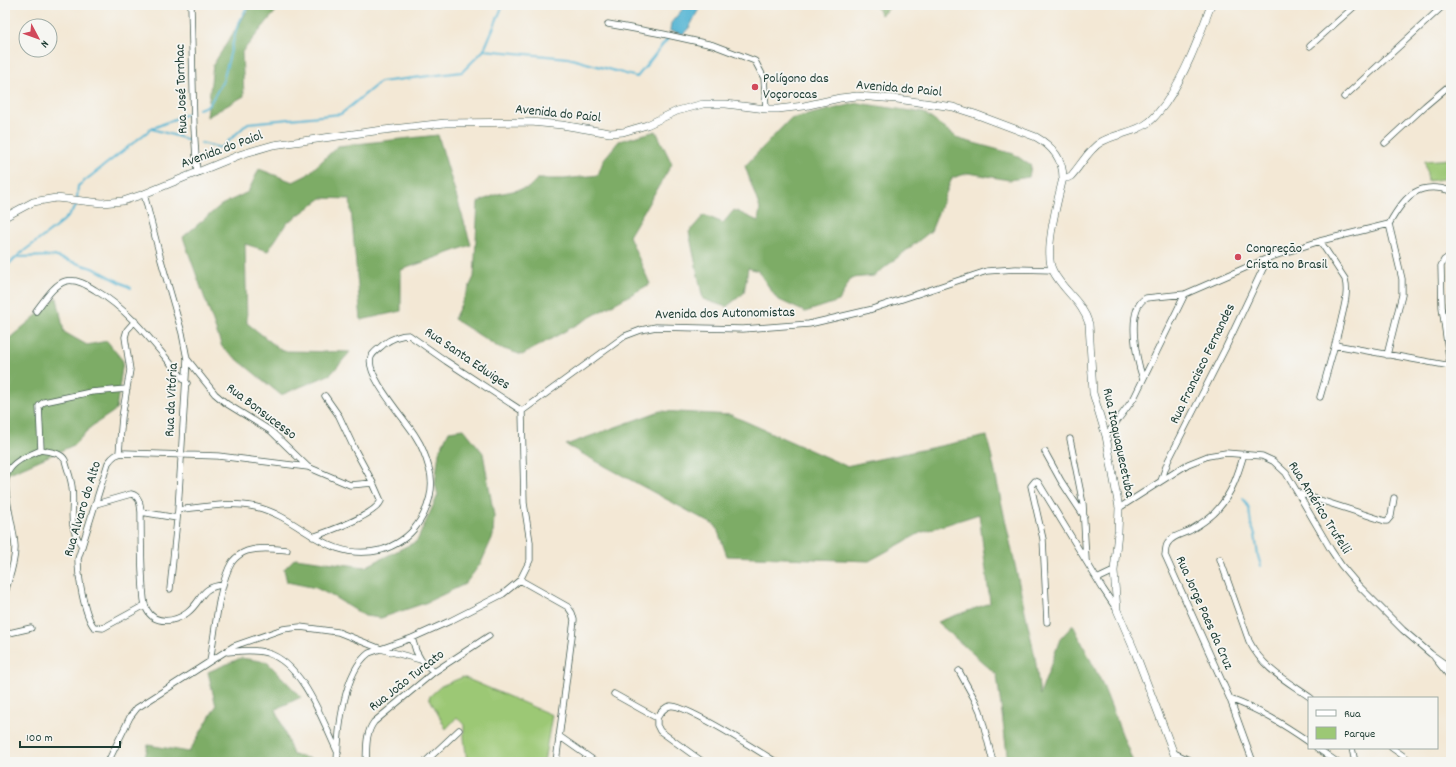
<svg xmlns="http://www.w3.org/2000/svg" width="1456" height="767" viewBox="0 0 1456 767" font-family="Dekko,sans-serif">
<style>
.green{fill:#9cc875;stroke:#5e8254}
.forest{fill:#7dac66;stroke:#4e744d}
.water{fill:#56b6d4;stroke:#3a7a84}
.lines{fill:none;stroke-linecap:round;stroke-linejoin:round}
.stream{stroke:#56b6d4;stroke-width:2}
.minor-casing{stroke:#3f574c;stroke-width:7}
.tertiary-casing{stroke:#3f574c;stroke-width:8}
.minor{stroke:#fff;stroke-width:5.5}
.tertiary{stroke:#fff;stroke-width:7}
.poi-dot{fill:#d1495b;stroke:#f6f6f2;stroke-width:1.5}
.labels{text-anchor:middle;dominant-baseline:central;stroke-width:3.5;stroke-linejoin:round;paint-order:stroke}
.poi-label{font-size:14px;fill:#1f3d34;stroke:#f6f6f2;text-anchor:start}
.street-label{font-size:14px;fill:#1f3d34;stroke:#f6f6f2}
</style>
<rect width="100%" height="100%" fill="#f6f6f2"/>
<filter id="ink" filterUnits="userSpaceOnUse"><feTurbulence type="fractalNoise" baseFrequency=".025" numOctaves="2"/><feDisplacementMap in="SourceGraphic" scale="8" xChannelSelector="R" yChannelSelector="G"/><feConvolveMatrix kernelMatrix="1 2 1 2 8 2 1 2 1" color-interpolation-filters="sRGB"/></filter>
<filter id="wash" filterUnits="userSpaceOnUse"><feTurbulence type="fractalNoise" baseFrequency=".012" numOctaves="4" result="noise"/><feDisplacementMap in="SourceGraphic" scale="16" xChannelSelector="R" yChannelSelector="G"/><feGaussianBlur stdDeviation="0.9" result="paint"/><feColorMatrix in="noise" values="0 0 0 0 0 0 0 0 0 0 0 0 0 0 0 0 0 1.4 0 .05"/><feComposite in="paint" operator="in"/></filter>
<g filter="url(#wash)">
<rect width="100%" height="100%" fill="#f3e8d5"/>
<!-- green -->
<path class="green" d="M1451,159V178L1428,181L1425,161Z
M463,677L552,715L544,762H467L464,738V725L457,717L446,729L429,697L441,686Z"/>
<!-- forest -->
<path class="forest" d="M251,5H281L242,52L244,96L207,117L213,65Z
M875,5H893L881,15Z
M858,103L924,113L959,139L1014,154L1031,166L1029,177L1009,180L969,173L952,178L931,231L874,276L851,278L839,301L805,312L777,299L758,271L748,268L744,293L726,307L703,299L689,232L704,215L723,223L734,210L758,221L760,209L745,166L790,119Z
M656,131L672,164L629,236L650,284L522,355L498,347L454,319L474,277L478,202L498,194L528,188L537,179H564L598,175L604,159L619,141Z
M438,135L471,245L401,270V311L361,320L350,199L322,198L286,224L268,251L245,244L247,323L282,351L350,352L331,374L281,395L222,347L183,237L221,205L248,192L259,169L293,182L307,175L338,146Z
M57,298L64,332L87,345L107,341L123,361L116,410L92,426L74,445L5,475V342Z
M660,411L731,415L846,466L987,436L1035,657L1040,695L1060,639L1073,625L1102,683L1133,762H1008L997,675L937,622L990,603L979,514L920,533L869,561L727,556L716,526L566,445Z
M464,429L483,453L494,516L493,536L481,563L465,584L425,603L381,618L365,616L334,597L316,588L287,582L284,569L295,558L365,567L417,541L438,495L435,484L439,452L449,431Z
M241,658L267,662L301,697L276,709L293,755L325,762H144L148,745L189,752L216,706L208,672Z"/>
<!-- water -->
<path class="water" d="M686,5H701L689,28L683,34L670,31L671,23Z"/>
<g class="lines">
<!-- stream -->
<path class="stream" d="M484,50L503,5
M199,109L209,105L223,81L237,27L248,5
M152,129L190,140
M201,143L221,148L248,123L341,114L380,82L462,72L484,50L568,58L637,77L670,36
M77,198L78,186L151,129L189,113
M19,257L54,256L95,269L131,288
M5,268C11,262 17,256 24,251C36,241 75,217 77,202
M1243,498L1249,508L1251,525L1255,534L1258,556L1261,566"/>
</g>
</g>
<g filter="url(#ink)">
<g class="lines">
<defs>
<path id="minor" d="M191,5L194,127L197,173
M1449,5L1451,8
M608,24L663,34L713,45L755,61L764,78L766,109
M1310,46L1356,5
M1344,97L1444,5
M1385,143L1425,106L1451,84
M144,194L161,260L182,333L187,359L178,510L170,589
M1320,241L1345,279C1349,294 1343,310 1340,325C1334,349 1327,373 1320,397
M36,311C44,301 54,284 66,281C77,279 87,285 95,290C133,312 158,350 187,383
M1335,345L1451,366
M1387,355L1402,295V279L1389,224
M187,359L215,394L227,404L271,431L308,467L350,485L373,483
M1450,365L1442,307L1441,266L1444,260L1451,255
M1143,379C1137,361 1125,309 1146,298L1185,294L1268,258L1320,241L1389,224C1404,197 1418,180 1451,191
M522,411L625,336L641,330L656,327L743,329L809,324L869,310L987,271L1016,269L1052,270
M1106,436L1134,398L1185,294
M1070,439L1083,504L1086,560
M41,450C49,452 61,452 65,460C67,469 71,478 72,487C75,511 66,523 82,546
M1045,452L1061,481L1084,516
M119,453L122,417L130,370L125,337L127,330L135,321
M1244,454C1238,474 1232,493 1218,509C1211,518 1199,525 1189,531C1182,534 1172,536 1168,543C1165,546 1166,551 1165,555L1230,699L1253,762
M1161,481L1168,461L1225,349L1268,258
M1298,493L1385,521H1387L1391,516L1394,498
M96,504L131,494C140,496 140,504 141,512L177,518
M1119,508L1188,464L1208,456L1226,453L1262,456L1273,461L1286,473L1331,550L1341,565L1359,586L1403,630L1431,654L1451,668
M178,510C203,507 231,501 256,507C303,518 325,563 381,550C395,546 409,537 417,525C429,509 435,486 429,468C426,457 422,446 416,437C407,421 364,375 371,357C373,352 380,348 384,344C391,339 400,335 409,335L446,361L522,411
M141,512C141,538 141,563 143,589C144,595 143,603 147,610C155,625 175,622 187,613C203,601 199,587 223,585
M313,537C329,531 374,516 381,501L373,483L354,448L339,416L325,396
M1220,559L1249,641C1263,669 1287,681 1311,698
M1097,579L1114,571
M520,580L568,607L572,613L574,620L556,762
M5,593C9,578 15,563 15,548C15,527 0,488 8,472C14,460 30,455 41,450L39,406L44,402L91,392L127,389
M145,605L103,628L94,627C84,615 78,575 78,559L108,463C113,456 117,453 125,453L218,456L308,467
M1047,622L1043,539L1031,486L1035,481L1038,482L1103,589L1117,610
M5,634L31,628
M412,638L416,651L421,660
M228,652C241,651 255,649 267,653C303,663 323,722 338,753
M1435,658L1451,678
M210,661C215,634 218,585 232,562C236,557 241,553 247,551C259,547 274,549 287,550
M959,671L975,700L980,711L993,762
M614,694L657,718V725L660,731L703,762
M1230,699C1260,710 1283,724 1309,742
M657,718C660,713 664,707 670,706C684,703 760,752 776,762
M559,736L596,762
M1317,748L1337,762
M1352,748L1355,762
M1392,748L1412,762
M1174,753L1193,762
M108,762L130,717L137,708L234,646L283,629L300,627L338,632L381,649L421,660L434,672
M337,762C338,732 343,672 369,653L412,638L450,621L503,594L520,580L530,560V542L524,503L522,411
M366,762C367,748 365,734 374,722L434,672L489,636
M425,762L459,730"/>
<path id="tertiary" d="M1063,178H1067L1071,176C1081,165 1089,149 1101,142C1116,133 1136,133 1149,122C1156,117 1160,110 1165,104C1186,73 1198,40 1211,5
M5,217L33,202L56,198L102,203L123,201L144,194L242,154L273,145L375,131L445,123L531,122L562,125L610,133L623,132L647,125L677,111L703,104H726L766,109H778L804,106L840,98L857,96L897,99L953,107L975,114L1036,137C1052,146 1063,159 1063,178C1058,199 1043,253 1053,271C1063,291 1083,302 1089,324L1093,393L1106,436L1119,508L1118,532L1114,571L1117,610L1135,652L1177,762"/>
</defs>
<!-- minor casing -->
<use href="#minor" class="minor-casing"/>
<!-- tertiary casing -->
<use href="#tertiary" class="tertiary-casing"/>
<!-- minor -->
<use href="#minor" class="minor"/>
<!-- tertiary -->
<use href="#tertiary" class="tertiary"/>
</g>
</g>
<!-- markers -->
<g class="poi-dot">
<circle cx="755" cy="87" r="4"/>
<circle cx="1238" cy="257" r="4"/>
</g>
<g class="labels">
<!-- poi labels -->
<g class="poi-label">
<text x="763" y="79">Polígono das<tspan x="763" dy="16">Voçorocas</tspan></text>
<text x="1246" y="249">Congreção<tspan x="1246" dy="16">Crista no Brasil</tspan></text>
</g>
<!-- street labels -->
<g class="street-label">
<text transform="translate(182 89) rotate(-92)">Rua José Tornhac</text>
<text transform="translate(899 89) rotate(5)">Avenida do Paiol</text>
<text transform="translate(558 114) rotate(6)">Avenida do Paiol</text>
<text transform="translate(222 150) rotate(-20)">Avenida do Paiol</text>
<text transform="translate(725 314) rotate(-1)">Avenida dos Autonomistas</text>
<text transform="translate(467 359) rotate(34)">Rua Santa Edwiges</text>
<text transform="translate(1203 364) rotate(-64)">Rua Francisco Fernandes</text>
<text transform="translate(172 400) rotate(-87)">Rua da Vitória</text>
<text transform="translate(261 412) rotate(37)">Rua Bonsucesso</text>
<text transform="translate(1118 443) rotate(78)">Rua Itaquaquecetuba</text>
<text transform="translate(1319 508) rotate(58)">Rua Américo Trufelli</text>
<text transform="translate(83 509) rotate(-73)">Rua Alvaro do Alto</text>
<text transform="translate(1204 613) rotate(66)">Rua Jorge Paes da Cruz</text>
<text transform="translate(407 681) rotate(-38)">Rua João Turcato</text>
</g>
</g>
<!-- margin -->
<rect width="1456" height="767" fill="none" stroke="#f6f6f2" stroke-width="20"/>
<!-- legend -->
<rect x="1308" y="697" width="130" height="52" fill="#f6f6f2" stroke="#a0aca6"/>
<rect x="1316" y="710" width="20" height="6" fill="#ffffff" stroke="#a0aca6"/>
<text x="1344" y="717" font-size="12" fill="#1f3d34">Rua</text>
<rect x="1316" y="727" width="20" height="12" fill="#9cc875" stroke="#a0aca6"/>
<text x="1344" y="737" font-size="12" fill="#1f3d34">Parque</text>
<!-- north arrow -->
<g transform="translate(38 38) rotate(131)"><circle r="19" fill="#f6f6f2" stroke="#a0aca6"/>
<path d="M0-3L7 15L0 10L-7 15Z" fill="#d1495b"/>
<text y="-6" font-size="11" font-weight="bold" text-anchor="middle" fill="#1f3d34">N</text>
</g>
<!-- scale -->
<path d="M20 741v6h100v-6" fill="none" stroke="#1f3d34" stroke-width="2"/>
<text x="26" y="741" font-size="12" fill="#1f3d34" stroke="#f6f6f2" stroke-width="3" paint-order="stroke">100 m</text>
</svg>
